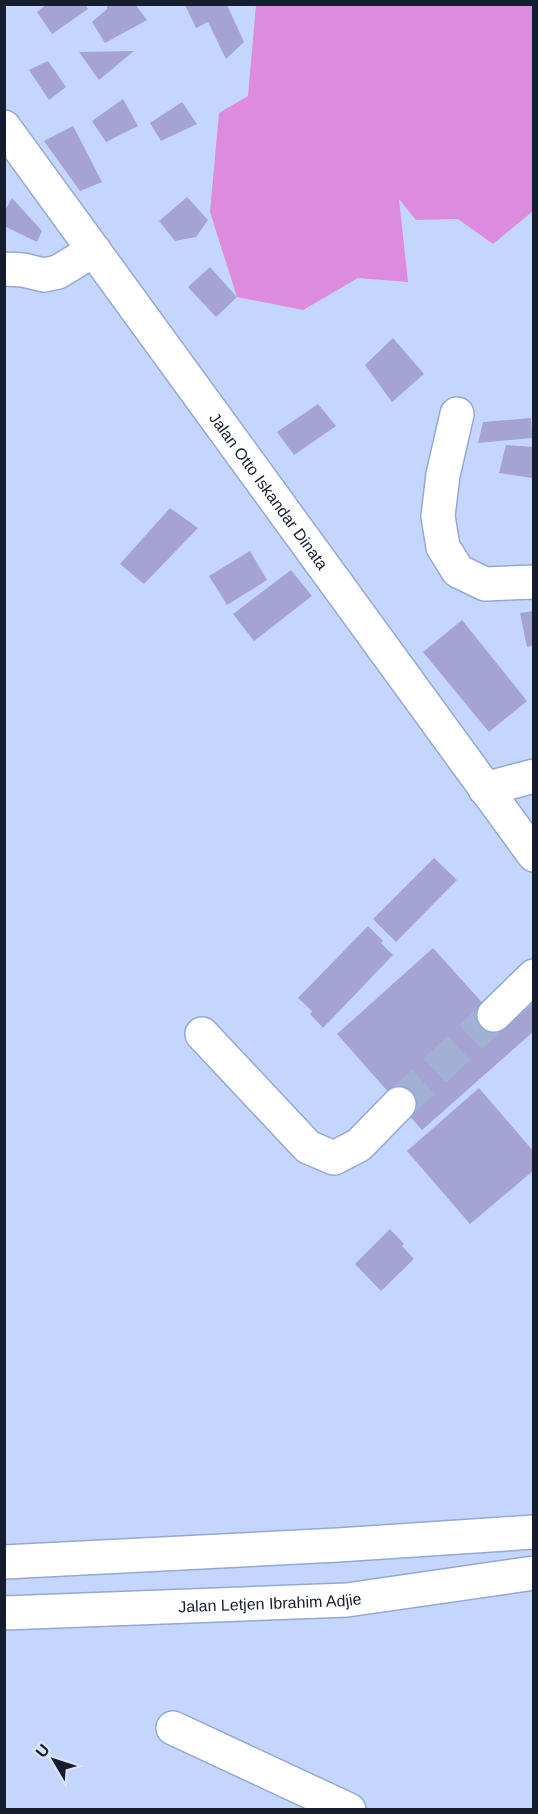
<svg xmlns="http://www.w3.org/2000/svg" width="538" height="1814" viewBox="0 0 538 1814" font-family="Arial,sans-serif">
<style>
.green{fill:#dc8bde}
.building{fill:#a5a3d4}
.lines{fill:none;stroke-linecap:round;stroke-linejoin:round}
.minor-tunnel{stroke:#a2b1d3;stroke-width:33;stroke-dasharray:33 16;stroke-linecap:butt}
.minor-casing{stroke:#94a8d6;stroke-width:36}
.major-casing{stroke:#94a8d6;stroke-width:36}
.minor{stroke:#fff;stroke-width:33}
.major{stroke:#fff;stroke-width:33}
.labels{text-anchor:middle;dominant-baseline:central;stroke-width:6;stroke-linejoin:round;paint-order:stroke}
.street-label{font-size:16px;fill:#161d2f;stroke:#dae3f6}
</style>
<rect width="100%" height="100%" fill="#c5d6fc"/>
<!-- green -->
<path class="green" d="M256,5H533V211L493,244L458,219L416,220L399,199L408,282L358,278L303,310L237,297L210,212L219,113L248,96Z"/>
<!-- building -->
<path class="building" d="M47,4H85L88,9L52,34L37,12Z
M107,4H135L147,20L105,43L92,22L107,9Z
M185,5H227L244,42L226,59L208,22L196,28Z
M134,51L99,80L79,52Z
M48,61L66,87L49,100L29,70Z
M123,99L138,126L106,142L92,121Z
M182,102L197,124L161,141L150,123Z
M73,126L102,182L80,191L44,141Z
M187,197L208,220L196,237L175,241L159,221Z
M12,198L42,231L37,242L4,226V212Z
M210,267L237,297L216,317L188,287Z
M393,338L424,374L392,402L365,365Z
M318,404L336,426L294,455L277,432Z
M531,418L532,438L478,443L483,422Z
M506,445L534,447L532,478L499,473Z
M170,508L198,528L144,584L120,564Z
M250,551L267,580L227,605L209,576Z
M291,570L312,596L254,641L233,614Z
M534,611V645L527,647L520,613Z
M462,620L527,701L489,732L423,652Z
M434,858L457,880L396,942L373,919Z
M368,926L383,941L381,943L393,955L323,1028L310,1014L312,1011L298,998Z
M433,948L505,1028L534,1002V1031L422,1130L337,1034Z
M479,1088L534,1152V1170L470,1224L407,1151Z
M390,1229L404,1244L402,1246L414,1259L381,1291L355,1264Z"/>
<g class="lines">
<!-- minor-tunnel -->
<path class="minor-tunnel" d="M399,1104L494,1015"/>
<defs>
<g id="minor">
<path d="M4,269L23,270L44,275L58,272L94,250"/>
<path d="M457,414L443,475L438,516L443,547L458,571L485,584L534,582"/>
<path d="M485,789L534,776"/>
<path d="M494,1015L534,976"/>
<path d="M202,1034L308,1147L334,1158L359,1145L399,1104"/>
<path d="M4,1562L338,1545L534,1532"/>
<path id="s1" d="M4,1613L347,1600L534,1573"/>
<path d="M173,1728L349,1810"/>
</g>
<g id="major">
<path id="s2" d="M4,127L534,855"/>
</g>
</defs>
<!-- minor casing -->
<use href="#minor" class="minor-casing"/>
<!-- major casing -->
<use href="#major" class="major-casing"/>
<!-- minor -->
<use href="#minor" class="minor"/>
<!-- major -->
<use href="#major" class="major"/>
</g>
<g class="labels">
<!-- street labels -->
<g class="street-label">
<text stroke="none"><textPath href="#s2" startOffset="450">Jalan Otto Iskandar Dinata</textPath></text>
<text stroke="none"><textPath href="#s1" startOffset="266">Jalan Letjen Ibrahim Adjie</textPath></text>
</g>
</g>
<!-- border -->
<rect width="538" height="1814" fill="none" stroke="#161d2f" stroke-width="12"/>
<!-- north arrow -->
<g transform="translate(54 1760) rotate(309)" stroke="#dae3f6" stroke-width="4.5" paint-order="stroke">
<path d="M0-4.5L10 22L0 15L-10 22Z" fill="#161d2f"/>
<text y="-9" font-size="16" font-weight="bold" text-anchor="middle" fill="#161d2f">U</text>
</g>
</svg>
